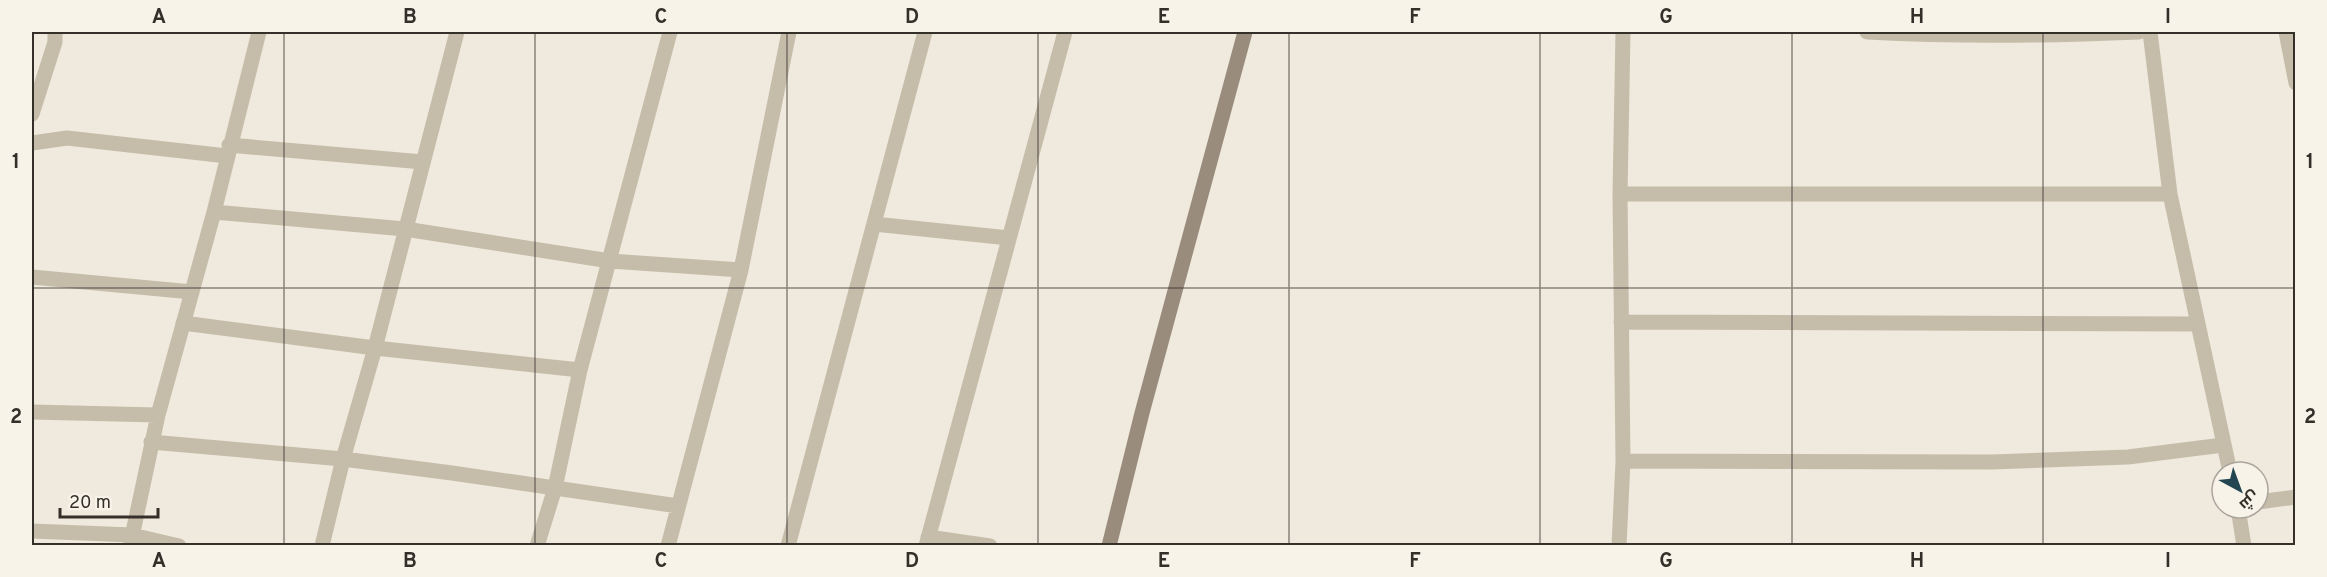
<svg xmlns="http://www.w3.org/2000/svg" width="2327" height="577" viewBox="0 0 2327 577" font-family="Overpass,Cairo,sans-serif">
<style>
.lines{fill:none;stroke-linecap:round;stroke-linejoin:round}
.street{stroke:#c6bcaa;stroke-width:15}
.secondary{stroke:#998c7c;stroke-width:15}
.grid{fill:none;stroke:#342f29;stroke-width:1.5;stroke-opacity:0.55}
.neatline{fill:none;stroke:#342f29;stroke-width:2}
.grid-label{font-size:20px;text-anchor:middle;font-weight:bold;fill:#342f29}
</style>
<rect width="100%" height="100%" fill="#efeadd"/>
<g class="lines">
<!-- street -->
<path class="street" d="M1867,32C1958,37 2048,36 2139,32
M2150,32L2170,194L2230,472
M2286,32L2296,83
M32,114L55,42V32
M32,143L67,138L227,156
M229,145L423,162
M1620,194H2170
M214,212L405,229L610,261L741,270
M874,224L1009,238
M32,277L192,292
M1621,322L2198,324
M183,323L375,348L580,370
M32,412L158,415
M151,442L343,459L452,473L678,506
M1623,461L1992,462L2128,457L2223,445
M2258,502L2296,497
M2238,508L2244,546
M32,531L132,535L179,546
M928,537L990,546
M130,546L158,415L214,212L259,32
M322,546L343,459L375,348L457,32
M537,546L555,488L580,370L670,32
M668,546L741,270L789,32
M788,546L925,32
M926,546L1065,32
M1619,546L1623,461L1620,194L1623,32"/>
<!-- secondary -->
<path class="secondary" d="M1109,546L1142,413L1245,32"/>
</g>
<!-- grid -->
<path class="grid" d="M284,32V546M535,32V546M787,32V546M1038,32V546M1289,32V546M1540,32V546M1792,32V546M2043,32V546M32,288H2296"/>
<!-- border -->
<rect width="2327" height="577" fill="none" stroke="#f7f3e9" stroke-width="66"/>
<!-- north arrow -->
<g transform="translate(2240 490) rotate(139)"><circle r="28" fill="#f7f3e9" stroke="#a9a59c" stroke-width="1.5"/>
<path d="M0-4.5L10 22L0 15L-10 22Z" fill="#234551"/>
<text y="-9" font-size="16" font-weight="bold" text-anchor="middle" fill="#342f29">ش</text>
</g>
<!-- scale -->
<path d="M60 508v9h98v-9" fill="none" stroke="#342f29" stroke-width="3"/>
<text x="69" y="508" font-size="18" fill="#342f29" stroke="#f7f3e9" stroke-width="4.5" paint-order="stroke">20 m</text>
<rect x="33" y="33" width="2261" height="511" class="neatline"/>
<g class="grid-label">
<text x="159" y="23">A</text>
<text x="410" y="23">B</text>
<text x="661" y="23">C</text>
<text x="912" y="23">D</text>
<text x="1164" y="23">E</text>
<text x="1415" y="23">F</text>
<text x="1666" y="23">G</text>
<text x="1917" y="23">H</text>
<text x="2168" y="23">I</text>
<text x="16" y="168">1</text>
<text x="2310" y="168">1</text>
<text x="16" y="423">2</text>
<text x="2310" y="423">2</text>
<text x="159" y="567">A</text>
<text x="410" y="567">B</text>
<text x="661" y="567">C</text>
<text x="912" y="567">D</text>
<text x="1164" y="567">E</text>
<text x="1415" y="567">F</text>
<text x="1666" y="567">G</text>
<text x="1917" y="567">H</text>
<text x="2168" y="567">I</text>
</g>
</svg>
